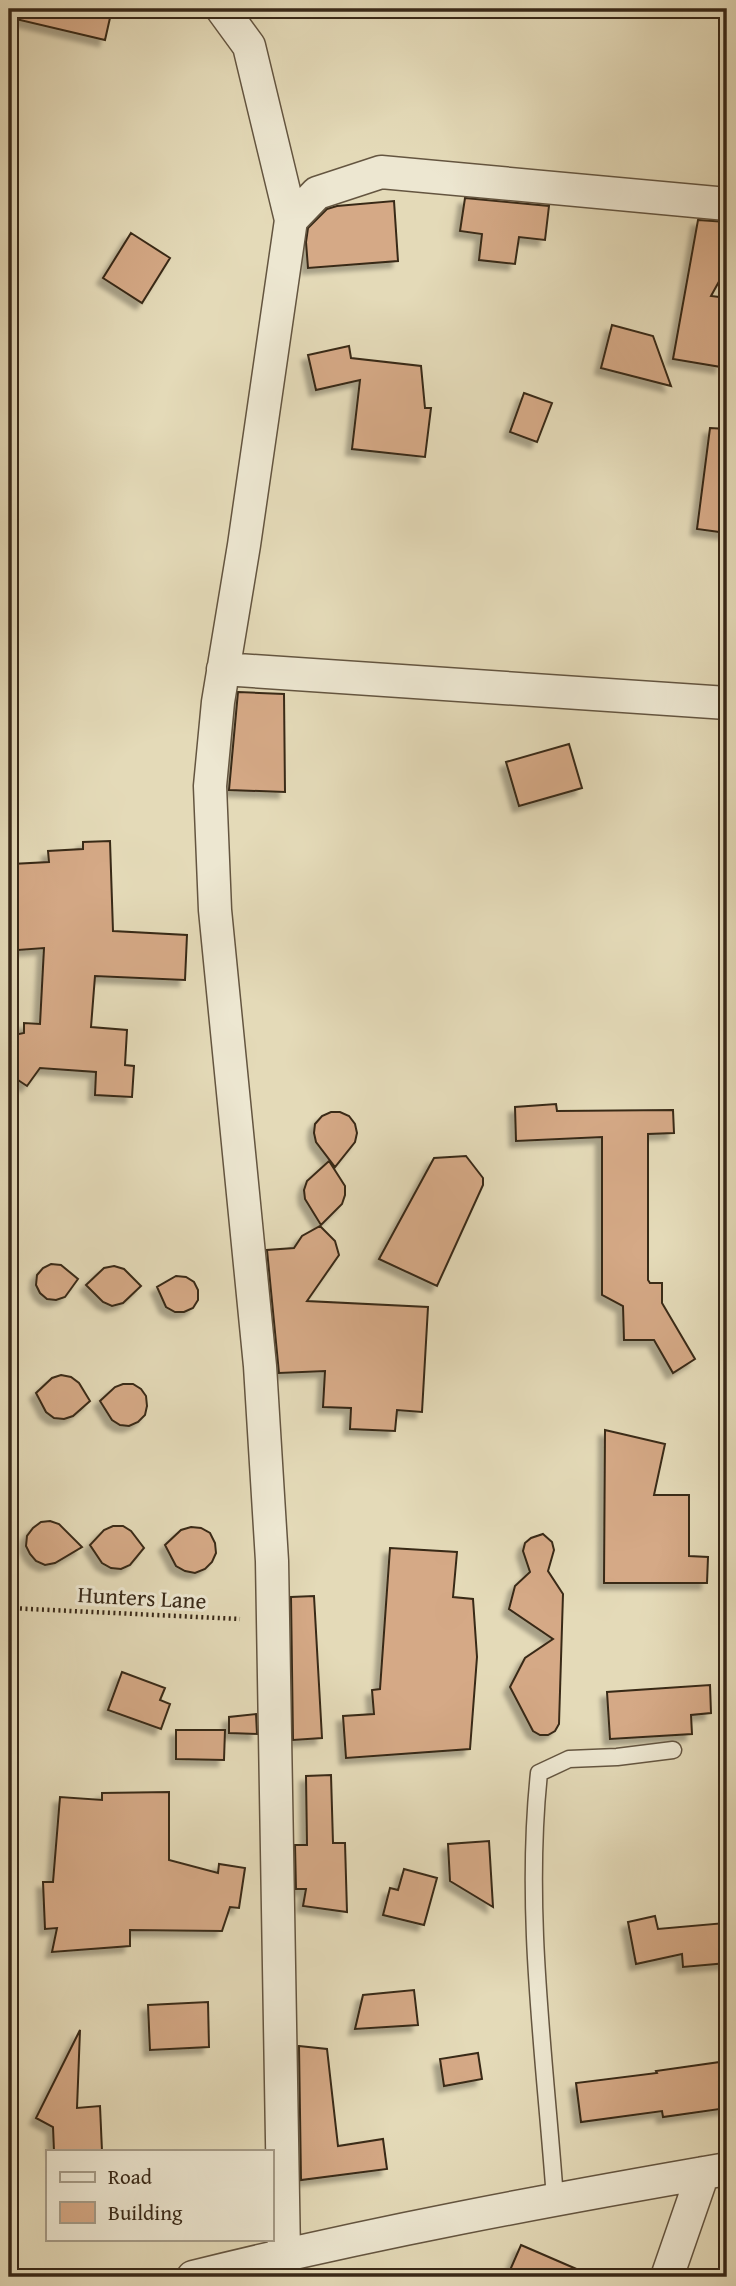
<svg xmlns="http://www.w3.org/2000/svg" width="736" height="2286" viewBox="0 0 736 2286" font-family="'Gentium Book Plus',serif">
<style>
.building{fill:#d5a986;stroke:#392918;stroke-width:2;filter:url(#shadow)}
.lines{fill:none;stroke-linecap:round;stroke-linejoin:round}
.lane-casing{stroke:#645540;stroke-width:19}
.street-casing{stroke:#645540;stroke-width:35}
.path{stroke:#392918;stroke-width:4.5;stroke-dasharray:2 3.5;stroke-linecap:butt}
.lane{stroke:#ede7d1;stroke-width:16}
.street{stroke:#ede7d1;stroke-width:32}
.labels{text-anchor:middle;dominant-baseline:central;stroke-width:6;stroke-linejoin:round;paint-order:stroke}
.street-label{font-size:23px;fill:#392918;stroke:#ede7d1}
</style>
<defs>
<filter id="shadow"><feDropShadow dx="-6" dy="6" stdDeviation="2" flood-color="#0004"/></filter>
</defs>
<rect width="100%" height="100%" fill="#e4dab8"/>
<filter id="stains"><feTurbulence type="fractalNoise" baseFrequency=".00286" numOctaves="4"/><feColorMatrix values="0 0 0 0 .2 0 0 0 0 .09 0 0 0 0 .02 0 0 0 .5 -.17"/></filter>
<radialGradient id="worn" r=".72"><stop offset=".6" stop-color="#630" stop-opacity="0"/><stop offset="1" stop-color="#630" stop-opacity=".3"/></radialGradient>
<!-- building -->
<path class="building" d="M21,9H112L105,40L20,20Z
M465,198L549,206L545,240L519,237L515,264L479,260L482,234L460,231Z
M394,201L398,261L308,268L306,242L308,228L327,209L337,206Z
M698,220L727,222V267L711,296L727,298V332L721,367L673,359Z
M131,233L170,258L142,303L103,278Z
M612,325L653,336L671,386L601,368Z
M349,346L351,358L421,366L425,408H431L425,457L352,449L360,380L316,390L308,355Z
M524,393L552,403L537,442L510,432Z
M710,428L727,429V533L697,529Z
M238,692L284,694L285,792L229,790Z
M569,744L582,788L519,806L506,762Z
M110,841L113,931L187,935L185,980L95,976L91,1027L127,1030L125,1065L134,1066L132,1097L95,1095L96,1072L40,1068L27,1086L9,1074V1036L24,1033V1023L40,1024L44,948L18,950L12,864L49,862L48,851L83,849V842Z
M556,1104L557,1111L673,1110L674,1133L648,1134V1280L650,1283H662V1303L695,1359L673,1373L654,1340H624L623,1306L602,1295V1137L516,1141L515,1107Z
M331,1112H340L349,1116L355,1124L357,1133L355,1142L335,1167L316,1142L314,1133L315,1124L322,1116Z
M466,1156L483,1178V1185L437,1286L379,1259L434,1158Z
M329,1161L345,1186V1195L342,1204L321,1225L305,1199L304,1190L307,1181Z
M320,1226L335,1241L339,1255L307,1301L428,1307L422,1412L397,1410L395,1431L350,1429L351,1408L323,1407L325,1371L279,1373L267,1250L294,1248L302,1236Z
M51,1264L61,1265L78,1279L65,1297L56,1300L47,1299L40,1293L36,1285L37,1275L43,1268Z
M114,1266L124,1269L141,1286L123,1303L112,1306L103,1302L86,1285L104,1268Z
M176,1276L186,1277L194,1282L198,1290V1300L193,1308L184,1312H175L166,1307L157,1287Z
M61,1375L71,1377L79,1383L90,1401L73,1416L64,1419L54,1418L46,1412L36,1393L52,1378Z
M123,1384H133L141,1389L146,1396L147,1406L145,1415L138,1422L129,1426L120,1425L112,1420L100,1401L115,1387Z
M605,1430L665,1444L654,1495H689V1556L708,1557L707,1583H604Z
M50,1521L59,1524L82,1547L55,1563L45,1565L36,1561L30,1554L26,1546L27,1536L33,1528L41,1522Z
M113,1526H123L131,1531L144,1548L130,1565L121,1569L111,1568L102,1563L90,1545L104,1530Z
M191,1527L201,1528L210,1533L215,1543L216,1553L212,1562L205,1569L195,1573L185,1571L176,1566L165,1545L181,1530Z
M543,1534L552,1542L554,1550L548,1571L563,1594L559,1724L555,1731L548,1735H540L533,1731L510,1687L525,1658L553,1639L509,1609L515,1586L530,1572L523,1551L525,1543L531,1538Z
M390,1548L457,1552L453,1597L473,1599L477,1657L470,1749L346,1758L343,1716L374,1714L372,1690L380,1689Z
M314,1596L322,1738L293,1740L291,1597Z
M122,1672L165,1688L160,1700L170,1704L161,1729L108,1710Z
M710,1685L711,1713L691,1715L692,1734L610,1739L607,1692Z
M256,1714L257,1734L229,1733V1717Z
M176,1730H225L224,1760L176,1759Z
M331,1775L333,1843H345L347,1912L303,1906L306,1889H296L295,1845H307L306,1776Z
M169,1792V1860L218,1873L219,1864L245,1868L239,1908L230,1907L222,1931L130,1930V1946L52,1952L57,1928L45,1929L43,1882H53L60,1797L102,1800V1793Z
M489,1841L493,1907L450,1881L448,1844Z
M404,1869L437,1878L424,1925L383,1915L390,1888L398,1890Z
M655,1916L658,1929L725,1923L727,1963L683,1967L682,1954L636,1964L628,1922Z
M414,1990L418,2025L355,2029L363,1995Z
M208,2002L209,2047L150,2050L148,2005Z
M80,2030L77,2108L100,2106L102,2151H54L53,2127L36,2118Z
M299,2046L327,2049L338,2146L383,2139L387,2169L301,2180Z
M478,2053L482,2079L444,2086L440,2059Z
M727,2061V2108L663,2117L662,2111L581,2122L576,2083L657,2073L656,2071Z
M521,2245L595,2277H507Z"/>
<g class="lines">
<defs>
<path id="lane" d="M555,2199C545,2058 524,1914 539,1773L569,1759L617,1757L673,1750"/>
<path id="street" d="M222,9L249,46L291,220
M223,669L727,703
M284,2255L272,1561L260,1366L215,910L210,786L218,702L244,545L291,220L317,193L381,172L727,204
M193,2277C370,2233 548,2200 727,2169
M667,2277L703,2173"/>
</defs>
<!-- lane casing -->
<use href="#lane" class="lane-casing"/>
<!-- street casing -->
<use href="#street" class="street-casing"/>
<!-- path -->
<path class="path" d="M9,1608L240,1619"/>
<!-- lane -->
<use href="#lane" class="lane"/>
<!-- street -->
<use href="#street" class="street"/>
</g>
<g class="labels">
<!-- street labels -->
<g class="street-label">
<text transform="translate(142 1597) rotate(3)">Hunters Lane</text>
</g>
</g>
<!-- margin -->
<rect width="736" height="2286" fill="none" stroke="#e4dab8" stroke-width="35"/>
<rect x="10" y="10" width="715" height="2265" fill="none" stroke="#392918" stroke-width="3.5"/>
<rect x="18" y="18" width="701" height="2251" fill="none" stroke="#392918" stroke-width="2"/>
<!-- legend -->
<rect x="46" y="2150" width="228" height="91" fill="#ede7d1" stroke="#a59b87" stroke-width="2"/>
<rect x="60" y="2172" width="35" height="10" fill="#ede7d1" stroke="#a59b87" stroke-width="2"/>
<text x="108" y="2184" font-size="21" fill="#392918">Road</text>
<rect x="60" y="2202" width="35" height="21" fill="#d5a986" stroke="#a59b87" stroke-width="2"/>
<text x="108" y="2220" font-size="21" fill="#392918">Building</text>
<rect width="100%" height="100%" filter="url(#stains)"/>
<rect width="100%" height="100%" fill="url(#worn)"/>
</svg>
